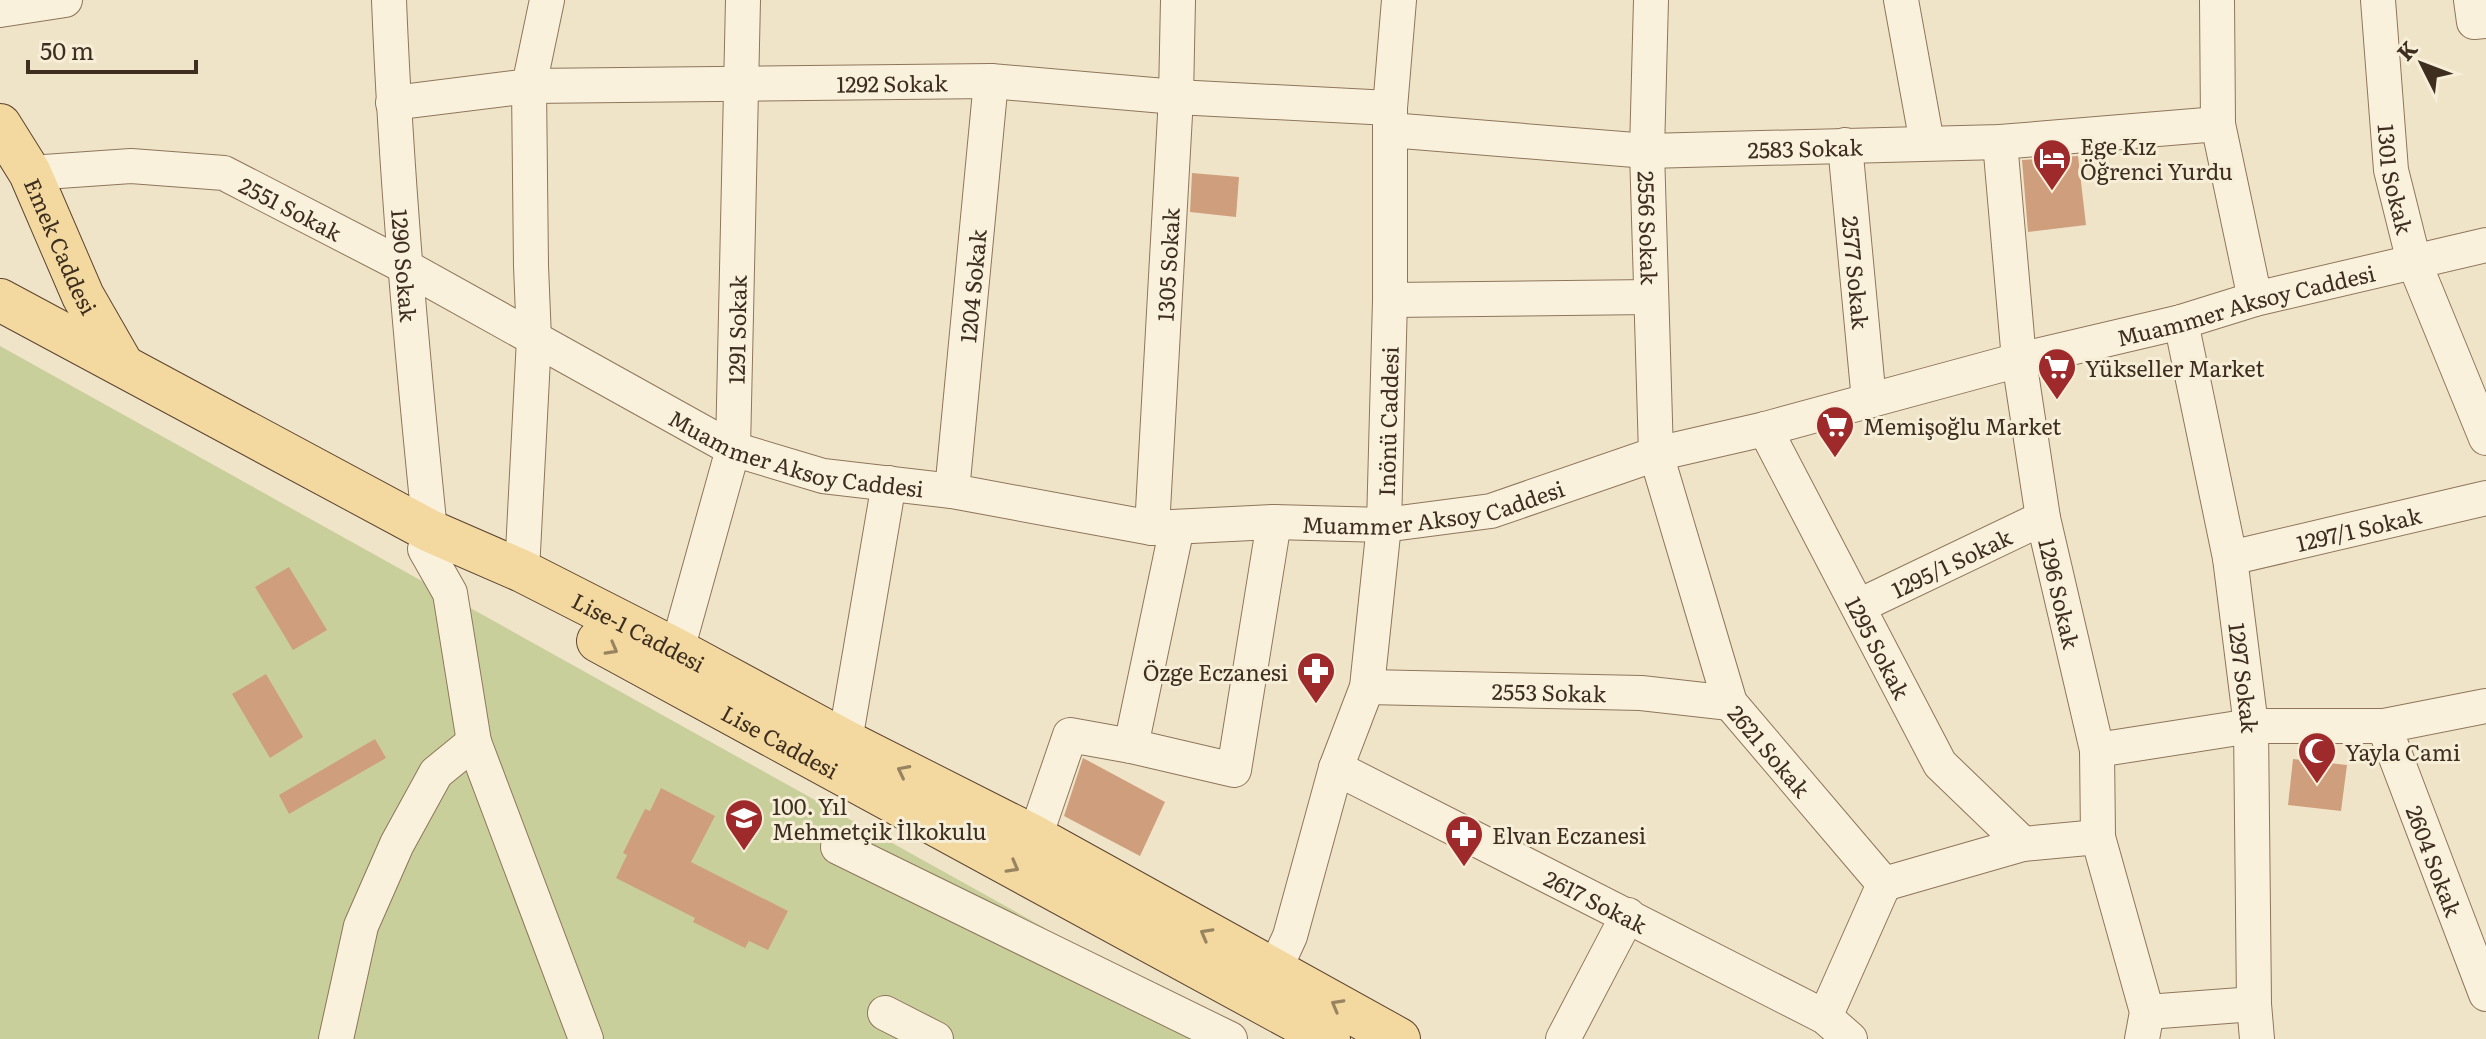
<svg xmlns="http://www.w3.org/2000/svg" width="2486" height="1039" viewBox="0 0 2486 1039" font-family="Literata,serif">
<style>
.green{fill:#c9cf9b}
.building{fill:#cf9f7d}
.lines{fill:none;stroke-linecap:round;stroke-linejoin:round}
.minor-casing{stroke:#8d765c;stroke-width:36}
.major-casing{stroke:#5b4430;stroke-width:44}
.minor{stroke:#faf1dc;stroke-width:34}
.major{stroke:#f3d9a0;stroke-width:42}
.oneway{stroke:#988460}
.labels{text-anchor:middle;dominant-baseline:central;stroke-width:6;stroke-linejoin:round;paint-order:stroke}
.street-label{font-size:22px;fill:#3d2e20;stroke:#f7eed8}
.poi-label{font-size:22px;fill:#3d2e20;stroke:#f7eed8;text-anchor:start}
</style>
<rect width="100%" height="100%" fill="#f0e4c8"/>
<!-- green -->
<path class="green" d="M0,346L1244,1039H0Z"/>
<!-- building -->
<path class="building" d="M2078,156L2086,225L2028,232L2022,160Z
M1192,173L1239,177L1236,217L1190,212Z
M289,567L327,630L293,650L255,587Z
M266,674L303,737L270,758L232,694Z
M375,739L386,758L289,814L279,795Z
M1083,758L1165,802L1140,856L1064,816Z
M2293,759L2347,765L2341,811L2288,805Z
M661,788L715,816L691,862L788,911L768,950L749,941L745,948L693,922L695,918L616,878L627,855L623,853L645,809L650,811Z"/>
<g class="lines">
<defs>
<g id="minor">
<path id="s1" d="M389,0C396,178 412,354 430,531L425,549L450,593L474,742L586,1039"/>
<path id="s2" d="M1651,0L1647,151L1656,454L1730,703L1884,884L1825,1017"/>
<path d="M1901,0L1927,143"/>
<path d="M2217,0L2218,124L2255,299"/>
<path id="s3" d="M2378,0L2391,170L2414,262L2486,438"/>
<path d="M2471,0L2474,22L2486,21"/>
<path d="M0,10L65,0"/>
<path id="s4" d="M393,103L529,86L991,81L1176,97L1390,108"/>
<path id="s5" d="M1390,130L1647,151L2000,142L2218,124"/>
<path id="s6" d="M2000,142L2019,360L2043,518L2097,750L2098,837L2147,1012L2142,1039"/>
<path id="s7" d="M1845,145L1869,401"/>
<path id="s8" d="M30,173L131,166L224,173L404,266L733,449L823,476L952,491L1152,528L1274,522L1384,525L1491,511L1656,454L1765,429L2019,360L2181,322L2255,299L2486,245"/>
<path d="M1390,300L1651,297"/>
<path id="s9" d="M2181,322L2230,558L2251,726L2254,1004L2257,1039"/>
<path id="s10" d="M1765,429L1940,764L2023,844"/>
<path id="s11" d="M952,491L991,81"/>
<path id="s12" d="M1152,528L1176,97L1178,0"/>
<path id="s13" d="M2230,558L2486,498"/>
<path d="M522,571L534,339L531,266L529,86L547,0"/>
<path id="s14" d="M1859,606L2043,518"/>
<path id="s15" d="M677,650L733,449L743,0"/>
<path id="s16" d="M1367,687L1641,693L1730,703"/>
<path id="s17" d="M2384,726L2486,994"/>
<path d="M845,741L889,483"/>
<path d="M1131,746L1177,527"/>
<path d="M2097,750L2251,726H2384L2486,706"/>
<path id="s18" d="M1336,768L1825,1017L1850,1039"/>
<path d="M1035,837L1070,735L1131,746L1234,770L1274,522"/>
<path d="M838,847L1230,1039"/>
<path d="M1884,884L2023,844L2098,837"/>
<path id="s19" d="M1264,993L1290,936L1336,768L1367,687L1384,525L1390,300V108L1399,0"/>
<path d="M2147,1012L2254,1004"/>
<path d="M885,1013L936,1039"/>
<path d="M336,1039L361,926L397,844L436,773L474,742"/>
<path d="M1563,1039L1628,915"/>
</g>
<g id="major">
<path id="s20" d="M0,125L30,173L83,296L122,364"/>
<path id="s21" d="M0,300L430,531L522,571L677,650L845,741L1035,837L1399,1039"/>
<path id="s22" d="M598,641L1329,1039"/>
</g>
</defs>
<!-- minor casing -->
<use href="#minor" class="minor-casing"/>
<!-- major casing -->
<use href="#major" class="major-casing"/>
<!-- minor -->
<use href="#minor" class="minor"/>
<!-- major -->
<use href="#major" class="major"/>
</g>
<!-- one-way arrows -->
<defs><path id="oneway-chevron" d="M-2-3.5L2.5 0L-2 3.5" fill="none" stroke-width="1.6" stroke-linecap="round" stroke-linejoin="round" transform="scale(2)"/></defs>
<g class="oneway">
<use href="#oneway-chevron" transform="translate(612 649) rotate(29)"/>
<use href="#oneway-chevron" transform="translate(903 771) rotate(-153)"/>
<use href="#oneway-chevron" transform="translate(1013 867) rotate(29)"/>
<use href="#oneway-chevron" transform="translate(1206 934) rotate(-151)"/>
<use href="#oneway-chevron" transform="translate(1337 1005) rotate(-151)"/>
</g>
<!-- icons -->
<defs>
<symbol id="hotel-pin" viewBox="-11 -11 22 30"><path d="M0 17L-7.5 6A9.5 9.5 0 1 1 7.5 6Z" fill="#9e2a2b" stroke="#f7eed8"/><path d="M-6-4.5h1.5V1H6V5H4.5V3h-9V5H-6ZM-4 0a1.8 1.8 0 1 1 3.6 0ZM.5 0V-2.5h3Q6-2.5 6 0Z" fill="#fff"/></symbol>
<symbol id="supermarket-pin" viewBox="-11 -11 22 30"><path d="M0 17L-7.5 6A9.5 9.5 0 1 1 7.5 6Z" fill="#9e2a2b" stroke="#f7eed8"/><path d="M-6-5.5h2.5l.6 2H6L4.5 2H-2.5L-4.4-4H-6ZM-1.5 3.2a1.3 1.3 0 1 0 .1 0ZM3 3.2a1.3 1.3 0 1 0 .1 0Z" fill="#fff"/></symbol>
<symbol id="pharmacy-pin" viewBox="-11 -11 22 30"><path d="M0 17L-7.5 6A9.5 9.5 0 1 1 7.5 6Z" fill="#9e2a2b" stroke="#f7eed8"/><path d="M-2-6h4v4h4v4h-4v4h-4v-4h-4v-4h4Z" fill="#fff"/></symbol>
<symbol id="mosque-pin" viewBox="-11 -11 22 30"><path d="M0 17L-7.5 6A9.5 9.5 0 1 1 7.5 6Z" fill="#9e2a2b" stroke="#f7eed8"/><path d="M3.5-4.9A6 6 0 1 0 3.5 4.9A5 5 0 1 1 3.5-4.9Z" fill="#fff"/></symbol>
<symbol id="school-pin" viewBox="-11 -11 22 30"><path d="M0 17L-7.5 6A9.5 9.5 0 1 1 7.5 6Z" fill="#9e2a2b" stroke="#f7eed8"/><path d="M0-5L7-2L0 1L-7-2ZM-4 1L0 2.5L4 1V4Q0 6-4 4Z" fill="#fff"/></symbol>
</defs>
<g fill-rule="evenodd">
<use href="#hotel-pin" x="2030" y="136" width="44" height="60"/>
<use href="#supermarket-pin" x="2035" y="345" width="44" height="60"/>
<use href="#supermarket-pin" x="1813" y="403" width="44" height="60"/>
<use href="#pharmacy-pin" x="1294" y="649" width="44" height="60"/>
<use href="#mosque-pin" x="2295" y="729" width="44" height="60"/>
<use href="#school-pin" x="722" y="796" width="44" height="60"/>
<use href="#pharmacy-pin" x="1442" y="812" width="44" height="60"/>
</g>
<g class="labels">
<!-- street labels -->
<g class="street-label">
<text stroke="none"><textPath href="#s4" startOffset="500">1292 Sokak</textPath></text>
<text stroke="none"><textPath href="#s5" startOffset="416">2583 Sokak</textPath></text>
<text stroke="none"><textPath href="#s3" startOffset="180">1301 Sokak</textPath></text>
<text stroke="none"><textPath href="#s8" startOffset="270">2551 Sokak</textPath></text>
<text stroke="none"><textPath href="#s2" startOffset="228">2556 Sokak</textPath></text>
<text stroke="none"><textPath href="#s20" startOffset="136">Emek Caddesi</textPath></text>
<text stroke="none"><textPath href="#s12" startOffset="264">1305 Sokak</textPath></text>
<text stroke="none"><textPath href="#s1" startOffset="266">1290 Sokak</textPath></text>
<text stroke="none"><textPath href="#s7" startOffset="128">2577 Sokak</textPath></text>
<text stroke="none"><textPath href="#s11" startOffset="206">1204 Sokak</textPath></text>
<text stroke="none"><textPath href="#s8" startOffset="2324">Muammer Aksoy Caddesi</textPath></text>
<text stroke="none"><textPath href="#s15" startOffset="328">1291 Sokak</textPath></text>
<text stroke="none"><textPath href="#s19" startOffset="590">Inönü Caddesi</textPath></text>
<text stroke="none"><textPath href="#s8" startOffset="836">Muammer Aksoy Caddesi</textPath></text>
<text stroke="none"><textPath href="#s8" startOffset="1484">Muammer Aksoy Caddesi</textPath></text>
<text stroke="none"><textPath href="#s13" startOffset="132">1297/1 Sokak</textPath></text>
<text stroke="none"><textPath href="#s14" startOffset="102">1295/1 Sokak</textPath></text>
<text stroke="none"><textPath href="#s6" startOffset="456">1296 Sokak</textPath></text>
<text stroke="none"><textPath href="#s21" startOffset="720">Lise-1 Caddesi</textPath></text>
<text stroke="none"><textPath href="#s10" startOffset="246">1295 Sokak</textPath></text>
<text stroke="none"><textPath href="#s9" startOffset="362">1297 Sokak</textPath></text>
<text stroke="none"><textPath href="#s16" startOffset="182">2553 Sokak</textPath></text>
<text stroke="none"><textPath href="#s22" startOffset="208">Lise Caddesi</textPath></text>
<text stroke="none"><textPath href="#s2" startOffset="776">2621 Sokak</textPath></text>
<text stroke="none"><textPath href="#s17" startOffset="144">2604 Sokak</textPath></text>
<text stroke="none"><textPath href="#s18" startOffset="292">2617 Sokak</textPath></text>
</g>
<!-- poi labels -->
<g class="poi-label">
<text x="2080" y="145">Ege Kız<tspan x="2080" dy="25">Öğrenci Yurdu</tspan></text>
<text x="2085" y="367">Yükseller Market</text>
<text x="1863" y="425">Memişoğlu Market</text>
<text x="1288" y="671" text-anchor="end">Özge Eczanesi</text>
<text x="2345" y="751">Yayla Cami</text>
<text x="772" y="805">100. Yıl<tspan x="772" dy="25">Mehmetçik İlkokulu</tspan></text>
<text x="1492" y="834">Elvan Eczanesi</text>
</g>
</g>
<!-- north arrow -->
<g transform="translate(2422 64) rotate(312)" stroke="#f7eed8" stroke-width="6" paint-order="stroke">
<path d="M0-6L14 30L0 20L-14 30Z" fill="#3d2e20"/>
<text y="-12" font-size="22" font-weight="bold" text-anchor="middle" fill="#3d2e20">K</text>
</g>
<!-- scale -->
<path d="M28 60v12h168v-12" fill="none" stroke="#3d2e20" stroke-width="4"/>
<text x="40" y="60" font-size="24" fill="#3d2e20" stroke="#f7eed8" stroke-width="6" paint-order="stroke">50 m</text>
</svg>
